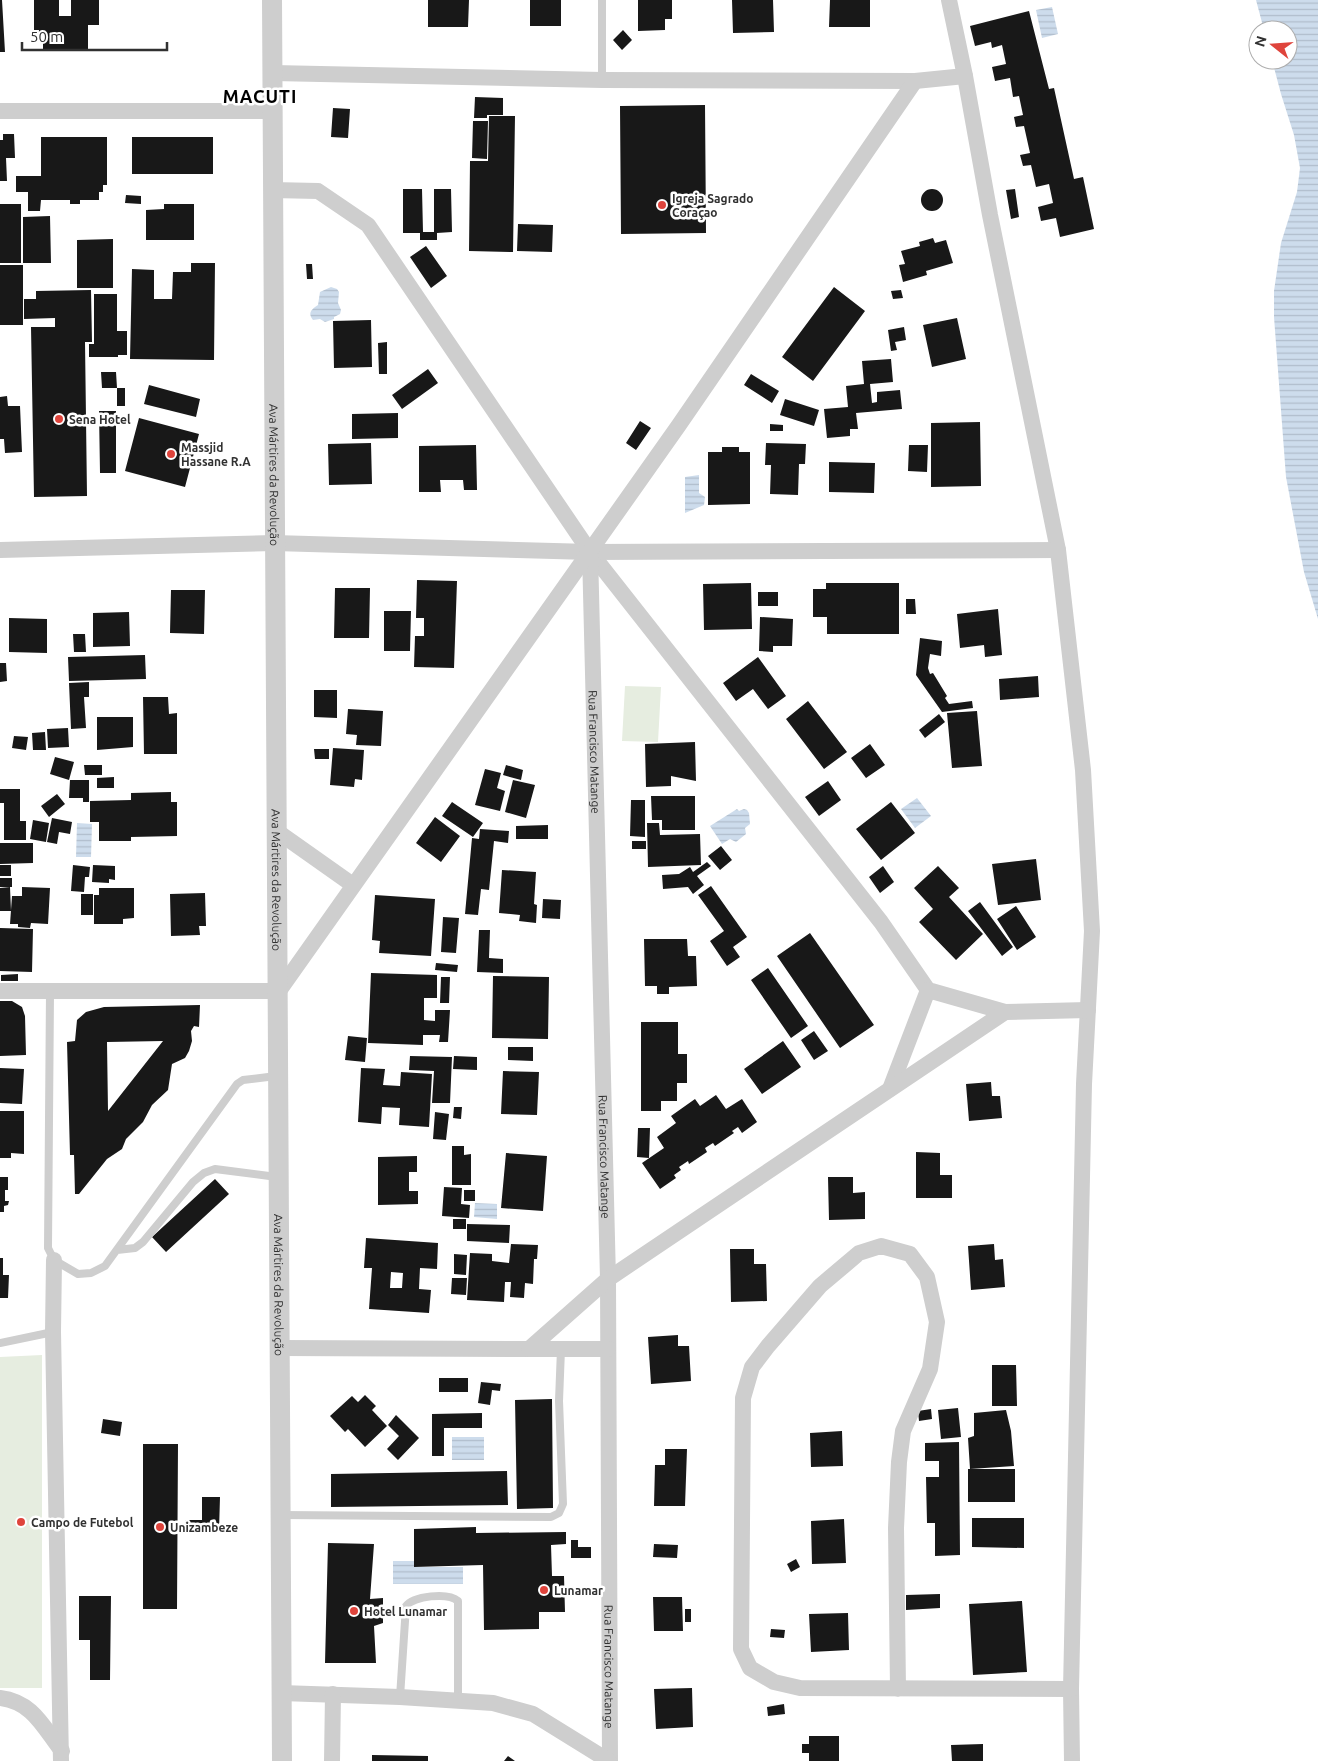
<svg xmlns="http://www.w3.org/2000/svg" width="1318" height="1761" viewBox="0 0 1318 1761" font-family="Ubuntu,sans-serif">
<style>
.pitch{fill:#e6ede0}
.water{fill:url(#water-rules)}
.building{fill:#181818;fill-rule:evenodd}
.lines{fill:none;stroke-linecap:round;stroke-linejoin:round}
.service{stroke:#cecece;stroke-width:8}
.minor{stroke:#cecece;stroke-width:16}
.tertiary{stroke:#cecece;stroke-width:20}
.poi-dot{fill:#df443c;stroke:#fff;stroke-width:2}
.labels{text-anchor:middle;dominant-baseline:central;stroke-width:5;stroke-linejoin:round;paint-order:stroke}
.poi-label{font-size:12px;font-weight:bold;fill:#313131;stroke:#fff;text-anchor:start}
.street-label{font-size:12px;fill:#313131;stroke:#fff}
.district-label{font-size:18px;font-weight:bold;letter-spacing:1px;fill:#000;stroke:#fff}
</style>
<defs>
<pattern id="water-rules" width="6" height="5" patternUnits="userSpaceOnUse" patternTransform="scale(1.25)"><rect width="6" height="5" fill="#cddcec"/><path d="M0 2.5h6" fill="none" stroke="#b0bdcb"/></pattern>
</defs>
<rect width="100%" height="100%" fill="#fff"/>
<!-- pitch -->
<path class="pitch" d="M625,686L661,687L658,742L622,741Z
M42,1355V1688H0V1357Z"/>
<!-- water -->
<path class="water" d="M1256,0H1318V619L1304,572L1286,477L1274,317V291L1281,243L1297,192L1300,168L1294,135L1281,94L1272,60H1288V30H1264Z
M1052,7L1058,34L1042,38L1036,10Z
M331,287L337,289L339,292L338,303L341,310L340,314L334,317V319L325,322L320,319L313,320C307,313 312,309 318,305L320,292Z
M699,475V493L705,497L704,505L685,513V477Z
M917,798L931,816L915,828L901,809Z
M737,809L739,811L744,809L747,810L749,813L750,824L745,828L746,834L736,842L730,839L722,844L710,826Z
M77,823L92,824L91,857H76Z
M475,1203L497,1204V1219L474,1217Z
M452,1437H484V1460H452Z
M393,1561H414V1567H463V1584H393Z"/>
<!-- building -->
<path class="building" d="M0,0H2L5,52H0Z
M34,0H59V16H71V0H99V25H88V50H43V35H34Z
M428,0H469L468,27H428Z
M530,0H561V26H530Z
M638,0H672V19H665V30L638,31Z
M732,0H773L774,32L733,33Z
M830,0H870V27H829Z
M1029,11L1049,89L1054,88L1074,179L1083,177L1094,229L1060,237L1056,218L1041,221L1038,207L1053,203L1049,184L1036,187L1031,165L1023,166L1020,155L1030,153L1024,126L1016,127L1014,117L1023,115L1019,96L1013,97L1010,78L995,81L992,67L1006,64L1002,45L992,48L991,42L975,46L970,26Z
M623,30L632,40L622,50L613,40Z
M475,97L503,98V115H487V118H474Z
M705,105L706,233L621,234L620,106Z
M333,108L350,109L348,138L331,137Z
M489,116H515L513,252L469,251L470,161H488Z
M473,121H488L487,159L472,158Z
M3,134H14L15,158H6L7,181H0V140H3Z
M41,137H107V185H103V192H99V200H80V204H70V200H41L40,211H28V192H16V176H41Z
M132,137H213V174H132Z
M921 200a11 11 0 1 1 22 0a11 11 0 1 1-22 0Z
M403,189H422L423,232H434V189H451L452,232L437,233V240H420V233H403Z
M1015,189L1019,217L1011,219L1006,190Z
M126,195L141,196V204L125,203Z
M0,204H21V263H0Z
M164,204H194V240H146V210L164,209Z
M50,216L51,263H23V217Z
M518,224L553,225L552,252L517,251Z
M933,238L935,243L946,240L953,263L926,271L927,275L903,282L899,265L905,264L901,251L920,246L919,242Z
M113,239V288H77V240Z
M426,246L447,276L431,288L410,257Z
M191,263H215L214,360L130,359L132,269L154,270V299H172L173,272H191Z
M306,264H312L313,279H307Z
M0,265H23V325H0Z
M834,287L865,311L813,381L782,357Z
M91,290L92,342H85L87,496L34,497L31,327H55V318L24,319V299H36V291Z
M901,290L903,298L893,299L891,291Z
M94,294H117V331H127V355H118V357H89V344H94Z
M957,318L966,359L932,367L923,325Z
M371,320L372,367L334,368L333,321Z
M904,327L906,340L895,342L897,350L891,351L888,330Z
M387,342V374H379L378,343Z
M891,359L893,382L870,384L872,403L877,402V392L900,390L902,409L856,413L858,429H850V436L827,438L824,409L848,407L846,386L864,384L862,361Z
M428,369L438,383L402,409L392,395Z
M101,372H116L117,388H102Z
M751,374L779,391L772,403L744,385Z
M149,385L200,399L196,417L144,404Z
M117,388H125V406H117Z
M7,396L8,406H20L22,452L5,453L4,439H0V397Z
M785,399L819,410L814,426L780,415Z
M99,411H116V473H100Z
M398,413V438L352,439V414Z
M139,418L199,434L185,487L125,471Z
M640,421L651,428L636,450L626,443Z
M980,422L981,486L931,487V423Z
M770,424L783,425V431H770Z
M371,443L372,484L329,485L328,444Z
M766,443L806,444L805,464H799L798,495L770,494L771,465H765Z
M476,445L477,490H464L463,480H440L441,492H419V446Z
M909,445H928L927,472L908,471Z
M722,447H739V452H750V504L708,505V452H722Z
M829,462L875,463L874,493L829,492Z
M417,580L457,581L454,668L414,667L415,636H424V618H416Z
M751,583L752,629L704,630L703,584Z
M826,583H899V634H827V617H813V589H826Z
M335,588H370L369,638H334Z
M171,590H205L204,634L170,633Z
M758,592H778V606H758Z
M906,599H915L916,614H906Z
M998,609L1002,655L985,657L984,645L960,648L957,614Z
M384,611H411L410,651H384Z
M129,612L130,646L93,647V613Z
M760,617L793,619L792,646H773V652L759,651Z
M9,618L47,619V653L9,652Z
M73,634H85L86,652H74Z
M920,638L942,641L941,656L930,654L928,668L930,674L933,673L947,696L945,698L949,704L972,701L973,708L942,712L916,675Z
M145,655L146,679L69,681L68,657Z
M758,657L786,696L768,709L753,689L736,701L723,683Z
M0,663H6L7,681L0,682Z
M1038,676L1039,697L1000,700L999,679Z
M89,682V697H84L86,728L71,729L69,683Z
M314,690H337V718L314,717Z
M143,697H168L169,714L177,713V754H144Z
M808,701L847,752L824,769L786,719Z
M348,709L383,711L381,746L356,745L357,735L346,734Z
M977,711L982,766L952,768L947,713Z
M939,714L945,722L925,738L919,730Z
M97,717H133V747L97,750Z
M68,728L69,747L48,748L47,729Z
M45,732L46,750H33L32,733Z
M14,736L28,737L26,750L12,748Z
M695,742L696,781L671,776V786L646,787L645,744Z
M870,744L885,765L866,778L851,758Z
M333,748L364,750L362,780L355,779L354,787L330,785Z
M314,749H329V759H315Z
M55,757L74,762L69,780L50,774Z
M84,765H102V775H85Z
M506,765L523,770L521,780L503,775Z
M485,769L501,773L497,788L505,791L500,811L475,805Z
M114,777V788H97V778Z
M70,780H89V802H83V798H69Z
M513,780L535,785L526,818L505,812Z
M828,781L841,800L819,816L805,797Z
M0,789H20V821H26V840H4V803H0Z
M171,792V802H177V836L131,837V841H99V822H90V801L131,800V793Z
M57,794L65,804L49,817L41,806Z
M651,796H695V830H662V820H652Z
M631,800H645V837L630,836Z
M452,802L483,823L473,837L442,816Z
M891,802L915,833L881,860L856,829Z
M435,817L460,836L441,862L416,843Z
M52,818L72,822L70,834L59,832L57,844L47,842Z
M33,820L49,823L46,842L30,839Z
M647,823H659L660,835L700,834L701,865L648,867Z
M548,825V839H516V826Z
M480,829L509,831L508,843L494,841L489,890L481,889L478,915L465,914L472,838L479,839Z
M632,841H646V849H632Z
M0,843H33V863L0,864Z
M721,846L732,860L720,870L708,856Z
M1036,859L1041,900L998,905L992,864Z
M707,862L711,866L697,876L704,885L693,894L688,887L663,889L662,875L679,874L690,867L693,872Z
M0,865H11V876H0Z
M73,865L90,867L89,877H85L84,892L71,891Z
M93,865L115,866V880L109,879V883L92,882Z
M883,866L894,882L880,893L869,877Z
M938,866L959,888L949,897L983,934L956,960L919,922L933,909L914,888Z
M502,870L536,872L534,904L537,905L536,923L519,921L520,915L499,913Z
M0,878H12V887H0Z
M711,886L747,937L733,947L740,957L727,966L710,941L724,931L698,895Z
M10,887L11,911H0V888Z
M22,887L50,888L48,924L31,923L30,928L18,927V924H10L12,896H22Z
M99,888H134V918L123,919V924H94V895H99Z
M205,893L206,926H199L200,935L171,936L170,894Z
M81,894H93V915H81Z
M375,895L435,899L431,956L379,953L380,941L372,940Z
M543,899L561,900L560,919L542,918Z
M980,902L1013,947L1002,956L968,911Z
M1016,906L1036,937L1017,950L997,919Z
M443,917L459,918L456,953L441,952Z
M0,928L33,929L32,972L0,971Z
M479,930H490L489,958L503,959V973L477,972Z
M810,933L874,1025L840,1048L777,956Z
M644,939H687L688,956H696L697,986L669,987V994H657V986H645Z
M436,963L458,965L457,972L435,970Z
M768,968L808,1026L791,1038L751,980Z
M371,973L437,975V998H424V1020L435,1021V1010H450L448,1042H439L440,1035H423V1045L368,1043Z
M18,974V981H1V975Z
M493,976L549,977L548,1039L492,1038Z
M441,977H450L449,1003H440Z
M0,1001H12L22,1007L25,1016L26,1055L0,1056Z
M200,1005L199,1027L194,1026L191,1031L192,1041L189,1051L185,1058L172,1064L168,1090L152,1105L143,1122L126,1139L122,1149L107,1159L79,1194H75L74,1155H70L67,1042L75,1041L77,1020L86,1012L104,1007ZM163,1041L108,1111L107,1042Z
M641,1022H678V1054H687V1083H677V1101H661V1111H641Z
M814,1031L828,1051L814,1060L801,1040Z
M348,1036L367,1038L365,1062L345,1060Z
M783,1041L801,1067L762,1094L744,1069Z
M508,1047H533V1061L508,1060Z
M410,1056L452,1057L450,1103H432L434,1071L409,1070Z
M454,1056L477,1057V1070L453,1069Z
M0,1068L24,1069L22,1104L0,1103Z
M361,1068L385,1069L383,1085L400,1086L401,1072L432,1074L429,1127L399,1125L400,1108L382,1107L381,1124L358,1122Z
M503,1071L539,1072L537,1115L501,1114Z
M991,1082L992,1096H1000L1002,1118L969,1121L966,1084Z
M716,1095L726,1109L742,1099L757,1122L742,1133L738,1127L732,1131L734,1133L715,1146L713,1143L705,1148L707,1152L689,1164L688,1161L679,1167L681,1170L674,1175L676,1178L660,1189L642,1163L664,1148L657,1137L676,1123L671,1116L695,1099L700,1106Z
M454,1107H462L461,1119L453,1118Z
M0,1111H24V1154L11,1153V1158H0Z
M435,1112L449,1114L446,1140L433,1139Z
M638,1128H650L649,1158L637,1157Z
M452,1146H464V1155L471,1154V1185H452Z
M916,1152L940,1153V1175H952V1198H916Z
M506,1153L547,1156L543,1211L501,1208Z
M417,1156V1172H409V1191H418V1204L378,1205V1157Z
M0,1177H8V1190H5V1201H9L8,1205L4,1206V1212H0Z
M828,1177H853V1193L865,1192V1219L829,1220Z
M215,1179L229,1194L166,1252L152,1237Z
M444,1187L462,1188L461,1204L470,1205L469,1218L442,1216Z
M464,1190H475V1201H464Z
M453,1219H466V1229H453Z
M467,1224L510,1225L509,1243L467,1241Z
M366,1238L438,1243L437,1269L420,1268L419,1289L431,1290L429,1313L369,1309L372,1268H364ZM391,1272L403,1273L402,1288H390Z
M511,1244L538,1245L537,1259H534L533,1284L525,1283L524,1298L510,1297L511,1282H505L504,1302L467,1300L470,1253L492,1254V1261L509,1263Z
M994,1244L995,1260L1003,1259L1005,1287L971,1290L968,1246Z
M730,1249H754V1264H766L767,1301L731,1302Z
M454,1254L467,1255L466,1275L454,1274Z
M0,1258H3V1275H9L8,1298H0Z
M452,1278H467L466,1295L451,1294Z
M678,1335V1346H689L691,1381L651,1384L648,1337Z
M992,1365H1016L1017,1406H992Z
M439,1378H468V1392H439Z
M481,1382L501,1384L500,1391L492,1390L490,1405L478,1403Z
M365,1395L376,1406L372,1410L387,1426L365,1447L348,1429L345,1432L330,1416L352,1396L358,1402Z
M552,1399L553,1508L517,1509L515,1400Z
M958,1408L961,1437L941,1439L938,1410Z
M931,1409L932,1419L919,1421L918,1411Z
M1006,1410L1011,1431L1014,1466L970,1469L968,1438L974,1436V1413Z
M482,1413V1428H444V1456H432V1414Z
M396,1415L419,1438L398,1460L387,1449L399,1436L388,1425Z
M103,1419L122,1422L120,1436L101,1433Z
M842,1431L843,1466L811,1467L810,1433Z
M959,1442L960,1555L935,1556V1523H927L926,1477H939V1461H925V1443Z
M143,1444H178L177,1609H143Z
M665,1449H687L685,1506H654L655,1465H665Z
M968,1469H1015V1502H968Z
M507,1471L508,1505L331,1507V1474Z
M202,1497H220L219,1531H185V1520H202Z
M972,1518H1024V1548L972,1547Z
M844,1519L846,1563L812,1564L811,1521Z
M476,1527V1533L566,1532V1544L551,1545L552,1576H564L565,1612H539V1629L484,1630L483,1565L414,1567V1529Z
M571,1540H578V1547H591V1558H571Z
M328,1543L374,1544L370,1599L383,1598V1623L374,1626L376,1663H325Z
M654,1544L678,1545L677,1558L653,1557Z
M796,1559L800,1567L791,1572L787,1564Z
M940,1594V1608L906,1610V1595Z
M79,1596H111L110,1680H90V1640H79Z
M653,1597H682L683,1631H654Z
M1022,1601L1027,1672L973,1675L969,1604Z
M685,1609H691V1622H685Z
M848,1613L849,1650L811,1652L809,1614Z
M771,1629L785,1630L784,1638L770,1637Z
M692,1688L693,1727L656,1729L654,1689Z
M784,1704L785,1714L768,1716L767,1707Z
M809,1736H839V1761H809V1753H802V1744H809Z
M983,1744V1761H952L951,1745Z
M372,1755L428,1756V1761H372Z
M508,1756L515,1761H504Z"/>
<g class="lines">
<!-- service -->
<path class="service" d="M602,0V80
M50,992L48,1248L54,1260L78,1274L91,1273L105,1266L237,1084L243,1080L276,1076
M117,1250L135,1248L143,1242L193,1182L204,1173L215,1169L277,1177
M0,1343L53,1332
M281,1515L551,1517L559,1513L563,1504L559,1401L561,1349
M400,1697L406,1606C413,1596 448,1592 458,1601V1701"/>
<!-- minor -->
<g class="minor">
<path d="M949,0L965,76L990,215L1058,550L1083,770L1092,931L1084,1084L1071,1689L1072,1761"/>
<path d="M273,73L602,80L915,81L965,76"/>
<path d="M0,111H273"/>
<path d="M272,190L318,191L368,225L590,552L881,922L928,990L1005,1012L1088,1010"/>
<path d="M0,550L274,543L590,552L1058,550"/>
<path id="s1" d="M590,552L608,1279L610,1761"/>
<path d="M278,832L353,885"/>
<path d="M0,991H279L679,425L915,81"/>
<path d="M890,1089L928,990"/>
<path d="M54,1260L53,1332L61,1761"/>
<path d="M280,1348L529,1349L608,1279L1005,1012"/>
<path d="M529,1349H608"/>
<path d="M898,1689L896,1528L899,1462L903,1431L930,1369L937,1322L927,1277L910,1254L881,1246L859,1253L820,1286L768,1346L752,1367L743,1398L741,1649L750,1668L774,1682L800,1688L1071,1689"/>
<path d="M281,1693L400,1697L493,1703L533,1714L609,1761"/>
<path d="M0,1698C33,1702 43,1727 62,1751"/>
<path d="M332,1761L333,1694"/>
</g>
<!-- tertiary -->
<path class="tertiary" id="s2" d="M272,0L282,1761"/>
</g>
<!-- markers -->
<g class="poi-dot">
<circle cx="662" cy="205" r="5"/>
<circle cx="59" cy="419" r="5"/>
<circle cx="171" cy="454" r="5"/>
<circle cx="21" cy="1522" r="5"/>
<circle cx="160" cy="1527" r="5"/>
<circle cx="544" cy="1590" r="5"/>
<circle cx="354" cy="1611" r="5"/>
</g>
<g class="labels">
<!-- poi labels -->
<g class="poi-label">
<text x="672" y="198">Igreja Sagrado<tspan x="672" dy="14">Coraçao</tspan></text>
<text x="69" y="419">Sena Hotel</text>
<text x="181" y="447">Massjid<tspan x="181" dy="14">Hassane R.A</tspan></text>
<text x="31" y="1522">Campo de Futebol</text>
<text x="170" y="1527">Unizambeze</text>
<text x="554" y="1590">Lunamar</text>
<text x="364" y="1611">Hotel Lunamar</text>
</g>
<!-- street labels -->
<g class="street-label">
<text stroke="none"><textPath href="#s2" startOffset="475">Ava Mártires da Revolução</textPath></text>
<text stroke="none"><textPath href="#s1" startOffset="200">Rua Francisco Matange</textPath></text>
<text stroke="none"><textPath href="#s2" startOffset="880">Ava Mártires da Revolução</textPath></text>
<text stroke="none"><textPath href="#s1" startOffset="605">Rua Francisco Matange</textPath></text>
<text stroke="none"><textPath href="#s2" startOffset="1285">Ava Mártires da Revolução</textPath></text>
<text stroke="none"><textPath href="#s1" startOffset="1115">Rua Francisco Matange</textPath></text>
</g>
<!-- district labels -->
<g class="district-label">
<text x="260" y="96">MACUTI</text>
</g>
</g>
<!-- north arrow -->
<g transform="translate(1273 45) rotate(287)"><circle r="24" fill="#ffffff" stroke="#adadad"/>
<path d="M0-4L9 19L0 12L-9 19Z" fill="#df443c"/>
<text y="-8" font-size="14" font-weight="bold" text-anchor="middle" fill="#313131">N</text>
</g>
<!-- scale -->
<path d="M22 42v8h145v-8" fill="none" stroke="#313131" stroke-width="2.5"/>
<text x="30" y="42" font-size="15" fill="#313131" stroke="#ffffff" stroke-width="4" paint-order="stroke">50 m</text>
</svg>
